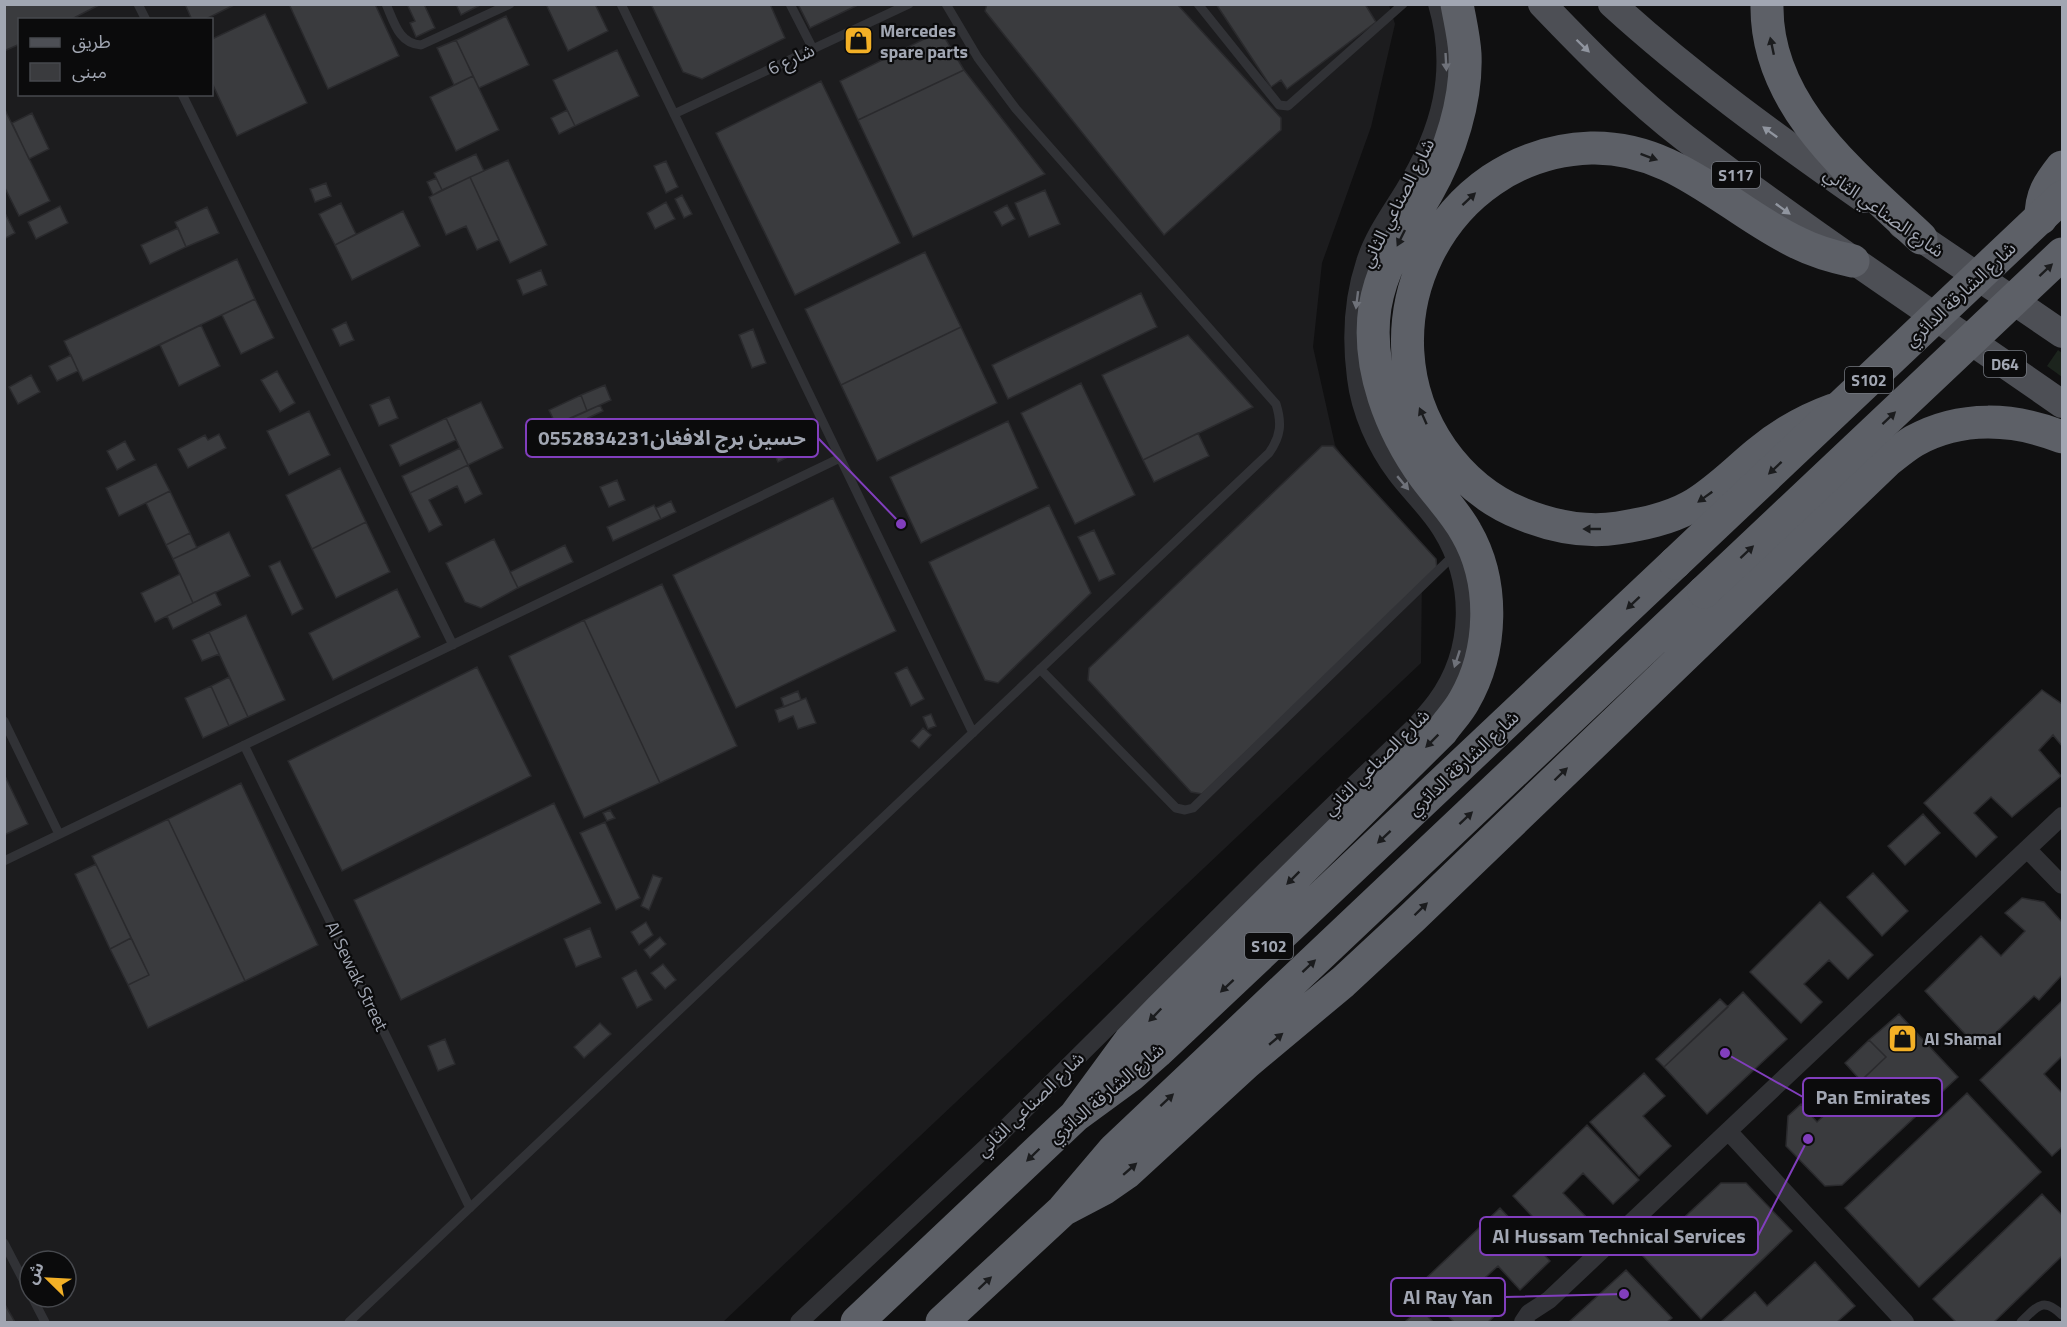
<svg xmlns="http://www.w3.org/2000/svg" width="2067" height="1327" viewBox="0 0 2067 1327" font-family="'Titillium Web','Noto Sans Arabic',sans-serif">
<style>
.built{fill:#1c1c1e;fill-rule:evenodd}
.green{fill:#1c241d}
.building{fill:#3a3b3e;stroke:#2a2a2d;stroke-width:1.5}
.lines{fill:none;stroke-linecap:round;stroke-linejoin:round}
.lane{stroke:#313236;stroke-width:9}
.street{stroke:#313236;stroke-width:18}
.primary{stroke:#4d4f55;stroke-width:28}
.highway{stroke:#5d6067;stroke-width:33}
.highway-bridge{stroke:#5d6067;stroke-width:33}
.oneway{fill:#90959f}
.oneway2{fill:#1b1c1e}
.oneway3{fill:#6f727a}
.labels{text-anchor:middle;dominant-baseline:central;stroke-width:4.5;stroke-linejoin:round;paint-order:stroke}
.shield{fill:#0b0b0c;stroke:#747880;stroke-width:1.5}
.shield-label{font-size:16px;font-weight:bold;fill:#a1a6b2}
.poi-label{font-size:18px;font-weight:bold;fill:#a1a6b2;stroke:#0b0b0c;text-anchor:start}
.street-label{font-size:18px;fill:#a1a6b2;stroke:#0b0b0c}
.leader{fill:none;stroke:#813ebd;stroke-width:2}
.callout-dot{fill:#813ebd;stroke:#0b0b0c;stroke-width:2}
.callout{fill:#0b0b0c;stroke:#813ebd;stroke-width:2}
.callout-label{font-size:20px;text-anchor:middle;font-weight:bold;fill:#a1a6b2}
</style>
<rect width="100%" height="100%" fill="#101011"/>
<!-- built -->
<path class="built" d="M5,5H1389L1395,24L1371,127L1322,263L1313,347L1335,445L1422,572L1421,663L723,1322H5ZM20,20H212V94H20ZM30,1261H66V1297H30Z"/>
<!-- green -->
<path class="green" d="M2058,350L2062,353V377L2047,366Z"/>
<!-- building -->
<path class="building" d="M4,4H101L70,20H20V44L4,51Z
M185,4H236L204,20H192Z
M289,4H375L399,56L328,89Z
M407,4H424L435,28L416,37L410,23L415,21Z
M456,4H482L461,15Z
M546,4H595L608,31L568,51Z
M651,4H770L785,38L702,79L683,72Z
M798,4H860L810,28Z
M987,4H1177L1281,118V130L1164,235L985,11Z
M1216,4H1365L1376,22L1287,89L1281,80L1271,87Z
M265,14L307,103L237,136L212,83V39Z
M506,16L529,65L479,88L456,40Z
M934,34L945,38L964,70L858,120L840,81Z
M456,40L473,76L454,85L437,48Z
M617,50L639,96L575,126L553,80Z
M964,70L1045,174L913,237L858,120Z
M473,76L499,130L456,151L430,97Z
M821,81L900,243L795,295L716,133Z
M4,108L50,201L19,216L4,186Z
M567,110L575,126L559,134L551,118Z
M32,113L49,149L29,159L12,123Z
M476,154L484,171L442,190L434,173Z
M508,160L547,245L510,263L470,177Z
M666,161L678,187L666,193L654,166Z
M470,177L499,240L477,250L466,226L446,235L429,197Z
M436,178L442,190L433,195L427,182Z
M326,183L331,196L315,202L310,189Z
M1045,190L1060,224L1029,237L1015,203Z
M682,195L692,214L684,218L675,199Z
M666,202L675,219L655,229L647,213Z
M341,203L356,234L335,245L319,214Z
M1007,205L1015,219L1002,226L994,212Z
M60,206L68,223L36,239L28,222Z
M207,207L219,233L186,247L175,222Z
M4,211L15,233L4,239Z
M403,211L420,246L352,280L335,245Z
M178,228L186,247L150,264L141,245Z
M925,252L961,327L841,385L805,309Z
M237,259L255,299L83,381L64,341Z
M541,270L547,285L523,295L517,280Z
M1141,293L1157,327L1008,399L992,365Z
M255,299L274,338L241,354L222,315Z
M346,322L354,340L340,346L332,329Z
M201,325L220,366L179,386L160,345Z
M961,327L997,403L877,461L841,385Z
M753,329L766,363L752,368L739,335Z
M1188,335L1253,407L1143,460L1102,375Z
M71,355L78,371L57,381L49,366Z
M277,371L295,403L280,412L261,380Z
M31,375L40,392L18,404L9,387Z
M1081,383L1135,495L1075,524L1021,413Z
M605,385L611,400L587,411L581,395Z
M581,395L587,411L556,425L549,410Z
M389,397L398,418L379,426L370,405Z
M481,402L503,448L468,465L446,418Z
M600,405L603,411L588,418L594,433L575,441L566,420Z
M309,411L330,455L289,475L267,431Z
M446,418L456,440L400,466L390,445Z
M1008,421L1038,488L921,543L890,477Z
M1198,433L1209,456L1154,482L1143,460Z
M219,434L226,448L188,468L178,449L205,435L208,440Z
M795,435L802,450L778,462L771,446Z
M125,441L135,460L117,470L107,451Z
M1322,446H1333L1436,559L1437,570L1202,794L1191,792L1088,680L1089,668Z
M460,448L468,465L410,493L402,476Z
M156,464L170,491L119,516L106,488Z
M468,465L482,494L465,503L457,486L429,500L442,525L429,532L410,493Z
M340,468L366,522L312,549L286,495Z
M617,480L625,500L609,507L600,487Z
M170,491L190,533L166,545L146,503Z
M833,498L896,631L736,708L673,575Z
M671,501L676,512L661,519L656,508Z
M654,505L661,519L613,541L607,527Z
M1049,505L1091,593L998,683L985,680L929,562Z
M366,522L390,572L336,598L312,549Z
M1094,530L1115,574L1099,581L1078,537Z
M229,532L250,576L193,603L173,559Z
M190,533L197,548L173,559L166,545Z
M494,539L518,588L481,608L465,602L446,563Z
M565,545L573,562L518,588L510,572Z
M280,561L303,609L292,615L269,566Z
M180,574L193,603L155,622L141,593Z
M662,584L737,746L660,783L584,620Z
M397,589L420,637L333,680L309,633Z
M215,592L221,605L173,629L167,616Z
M246,615L285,700L248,717L209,632Z
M584,620L660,783L584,818L509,656Z
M209,632L219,654L202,661L192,640Z
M477,667L531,776L342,871L288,761Z
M907,667L924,699L911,706L895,673Z
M229,677L248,717L229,726L211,686Z
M211,686L229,726L203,738L185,698Z
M2042,690L2062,704V746L2053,735L2039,750L2061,776L2012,817L1991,797L1974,813L1997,837L1976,857L1924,803Z
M798,691L801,700L784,707L781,698Z
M806,698L816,723L798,729L793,716L779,722L775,710Z
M931,714L936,726L928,729L923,717Z
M923,728L931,735L919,748L911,741Z
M4,774L28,824L4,835Z
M241,783L318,945L245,981L168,819Z
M554,803L601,903L401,1000L354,900Z
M610,810L615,818L607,821L603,813Z
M1923,814L1940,833L1905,865L1888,846Z
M168,819L245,981L148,1028L128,985L149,975L92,856Z
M605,822L640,898L616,910L580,833Z
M96,864L131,938L110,949L75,874Z
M1873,873L1908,911L1882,936L1847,897Z
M653,875L662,878L649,910L641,906Z
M2022,898L2044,902L2062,922V975L2039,1000L2034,996L1979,1049L1925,991L1981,936L2001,956L2025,931L2005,913Z
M1820,902L1873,955L1848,979L1829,960L1804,984L1822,1002L1801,1023L1750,972Z
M646,922L653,935L639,945L631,932Z
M590,928L601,957L576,967L564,939Z
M660,937L666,944L650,958L644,950Z
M131,938L149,975L128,985L110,949Z
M663,964L676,980L665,989L651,973Z
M636,970L652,1000L637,1008L622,978Z
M1743,992L1787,1039L1707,1114L1664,1067Z
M1720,999L1728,1007L1664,1067L1656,1059Z
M2062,1001V1056L2044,1074L2062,1093V1147L2052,1156L1980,1080Z
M1899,1014L1958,1077L1842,1185L1825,1186L1786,1146L1788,1116L1801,1104L1817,1122L1886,1057L1869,1040Z
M600,1023L611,1034L584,1058L574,1047Z
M445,1039L455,1064L438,1071L428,1046Z
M1869,1040L1886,1057L1861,1081L1845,1063Z
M1644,1073L1665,1096L1643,1116L1671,1146L1639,1176L1590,1122Z
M1967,1093L2041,1172L1919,1287L1845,1208Z
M1587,1125L1639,1180L1613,1204L1583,1173L1563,1193L1592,1223L1564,1250L1513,1196Z
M1721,1183H1746L1792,1231L1701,1319L1643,1256Z
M2042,1194L2062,1215V1256L1994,1322H1956L1933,1299Z
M1500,1208L1550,1261L1520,1290L1498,1266L1477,1285L1501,1310L1488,1322H1454L1419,1285Z
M1815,1262L1855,1306L1837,1322H1721L1755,1292L1767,1306Z
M1626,1270L1672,1318L1667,1322H1569Z
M4,1303L15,1322H4Z
M1420,1308L1433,1322H1405Z"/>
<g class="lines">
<!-- lane -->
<path class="lane" d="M138,4L146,20
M386,4C394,22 399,44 421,45L510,4
M621,4L973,733
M790,4L813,49
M1198,4L1279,105L1288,106L1403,4
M182,94L453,645
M674,114L909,4
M1040,669L1176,808L1185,810L1193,808L1454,555
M4,721L59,834
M244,745L470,1208
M4,861L840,458
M4,1243L30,1293
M32,1297L45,1322
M349,1322L1269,453C1281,436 1282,423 1276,404L1016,109L978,58L946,4
M2021,1322C2037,1307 2043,1296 2062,1315"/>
<!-- street -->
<path class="street" d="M2027,849L2062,885
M1728,1131L1905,1322
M799,1322L994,1140L1266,870L1416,725C1423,717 1430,709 1436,701C1473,650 1474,583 1441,530C1429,510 1410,493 1396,474C1376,447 1360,412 1356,378C1351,340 1353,298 1365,262C1373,236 1390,213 1404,190C1440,131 1457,72 1437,4
M1523,1322L1529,1313L1549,1300L2062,816"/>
<!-- primary -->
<path class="primary" d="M1542,4C1587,51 1633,98 1685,138C1807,232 1936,316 2062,404
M1612,4C1691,76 1777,138 1864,199
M1902,225L2062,334"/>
<!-- highway -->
<path class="highway" d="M1767,4C1765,106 1854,175 1921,238
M2041,218C2041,195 2048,185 2062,167
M1833,410C1805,420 1781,434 1758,453C1736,471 1715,493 1690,507C1668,519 1643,524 1618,528C1586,533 1552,526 1522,514C1489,501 1462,478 1442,450C1356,327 1440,153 1591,148C1676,146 1728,210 1798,243C1816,252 1834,257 1853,261
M1075,1116L1130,1041L1160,1010L1442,731C1449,721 1458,712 1464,701C1493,651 1495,582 1466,532C1455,512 1439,496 1425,477C1391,430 1366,367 1375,307C1382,265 1406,229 1427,193C1450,153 1467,100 1465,54C1464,37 1460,21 1457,4
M1063,1210L1103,1189L1126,1173L1246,1063L1343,982L1413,917L1887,461C1896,454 1904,447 1914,441C1961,415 2014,418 2062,437
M857,1322L1075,1116L1131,1075L1157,1052L1675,563
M942,1322L1063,1210L1114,1150L1704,592"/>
<!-- highway-bridge -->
<path class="highway-bridge" d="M1675,563L2062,197
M1704,592L2062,254"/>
</g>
<!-- one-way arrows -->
<defs><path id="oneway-solid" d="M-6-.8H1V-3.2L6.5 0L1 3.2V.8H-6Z" transform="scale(1.5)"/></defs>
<g class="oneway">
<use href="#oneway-solid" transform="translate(1583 46) rotate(44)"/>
<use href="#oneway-solid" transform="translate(1770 132) rotate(-144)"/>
<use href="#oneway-solid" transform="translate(1783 209) rotate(36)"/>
</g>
<g class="oneway2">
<use href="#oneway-solid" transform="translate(1772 46) rotate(-102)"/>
<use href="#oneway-solid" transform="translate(1649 157) rotate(20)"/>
<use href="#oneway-solid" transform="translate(1469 199) rotate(-43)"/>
<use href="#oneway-solid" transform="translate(1401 238) rotate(116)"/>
<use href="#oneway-solid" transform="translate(2046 270) rotate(-43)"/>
<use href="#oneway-solid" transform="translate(1423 416) rotate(-114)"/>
<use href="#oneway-solid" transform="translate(1889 418) rotate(-43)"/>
<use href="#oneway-solid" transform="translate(1775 468) rotate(137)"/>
<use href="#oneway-solid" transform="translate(1705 497) rotate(144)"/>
<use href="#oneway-solid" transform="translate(1592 529) rotate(180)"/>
<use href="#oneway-solid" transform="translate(1747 552) rotate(-43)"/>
<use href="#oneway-solid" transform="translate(1633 603) rotate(137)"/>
<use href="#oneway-solid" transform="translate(1432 741) rotate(135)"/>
<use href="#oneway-solid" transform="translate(1561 774) rotate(-44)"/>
<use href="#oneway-solid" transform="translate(1466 818) rotate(-43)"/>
<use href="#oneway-solid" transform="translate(1384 837) rotate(137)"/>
<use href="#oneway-solid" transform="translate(1293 878) rotate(135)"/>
<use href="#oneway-solid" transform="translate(1421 909) rotate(-44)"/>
<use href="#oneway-solid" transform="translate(1309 966) rotate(-43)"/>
<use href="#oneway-solid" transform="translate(1227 986) rotate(137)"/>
<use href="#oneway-solid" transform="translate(1155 1015) rotate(134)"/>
<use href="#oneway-solid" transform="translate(1276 1039) rotate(-40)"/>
<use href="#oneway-solid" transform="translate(1167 1100) rotate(-43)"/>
<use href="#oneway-solid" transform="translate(1033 1155) rotate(136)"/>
<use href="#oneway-solid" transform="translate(1130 1169) rotate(-41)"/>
<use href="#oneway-solid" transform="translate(985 1283) rotate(-43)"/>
</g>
<g class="oneway3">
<use href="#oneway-solid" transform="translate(1446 62) rotate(87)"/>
<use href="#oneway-solid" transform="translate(1357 300) rotate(97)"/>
<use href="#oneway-solid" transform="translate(1403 483) rotate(50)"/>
<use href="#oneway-solid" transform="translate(1457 659) rotate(108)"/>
</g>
<!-- icons -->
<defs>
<symbol id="shop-square" viewBox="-11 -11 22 22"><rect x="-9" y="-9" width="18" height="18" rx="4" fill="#f3b026" stroke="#0b0b0c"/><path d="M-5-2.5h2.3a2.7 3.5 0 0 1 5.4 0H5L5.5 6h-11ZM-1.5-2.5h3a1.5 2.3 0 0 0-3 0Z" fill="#111"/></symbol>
</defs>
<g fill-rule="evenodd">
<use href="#shop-square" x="842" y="24" width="33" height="33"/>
<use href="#shop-square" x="1886" y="1022" width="33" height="33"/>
</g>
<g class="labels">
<!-- shield labels -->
<g class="shield">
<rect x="1712" y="162" width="48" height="26" rx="4.5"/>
<rect x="1984" y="351" width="42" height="26" rx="4.5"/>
<rect x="1845" y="367" width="48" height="26" rx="4.5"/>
<rect x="1245" y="933" width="48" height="26" rx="4.5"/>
</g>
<g class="shield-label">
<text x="1736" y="175">S117</text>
<text x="2005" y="364">D64</text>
<text x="1869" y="380">S102</text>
<text x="1269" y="946">S102</text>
</g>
<!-- poi labels -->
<g class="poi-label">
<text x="880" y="30">Mercedes<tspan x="880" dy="21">spare parts</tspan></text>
<text x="1924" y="1038">Al Shamal</text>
</g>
<!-- street labels -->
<g class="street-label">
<text transform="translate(791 59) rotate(-25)">شارع 6</text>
<text transform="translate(1397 203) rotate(-63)">شارع الصناعي الثاني</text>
<text transform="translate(1884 212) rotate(35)">شارع الصناعي الثاني</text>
<text transform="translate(1960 294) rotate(-43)">شارع الشارقة الدائري</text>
<text transform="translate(1376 762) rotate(-45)">شارع الصناعي الثاني</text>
<text transform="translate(1463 763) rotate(-43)">شارع الشارقة الدائري</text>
<text transform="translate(357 976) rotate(64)">Al Sewak Street</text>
<text transform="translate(1106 1093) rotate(-40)">شارع الشارقة الدائري</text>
<text transform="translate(1030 1104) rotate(-44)">شارع الصناعي الثاني</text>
</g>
</g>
<!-- callouts -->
<path class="leader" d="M901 524L818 438M1725 1053L1803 1097M1808 1139L1758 1236M1624 1294L1505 1297"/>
<g class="callout-dot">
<circle cx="901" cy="524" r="6"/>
<circle cx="1725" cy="1053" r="6"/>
<circle cx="1808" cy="1139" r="6"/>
<circle cx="1624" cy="1294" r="6"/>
</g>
<g class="callout">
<rect x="526" y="419" width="292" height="38" rx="6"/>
<rect x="1803" y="1078" width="139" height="38" rx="6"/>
<rect x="1480" y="1217" width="278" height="38" rx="6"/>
<rect x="1391" y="1278" width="114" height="38" rx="6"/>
</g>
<g class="callout-label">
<text x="672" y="445">حسين برج الافغان0552834231</text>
<text x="1873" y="1104">Pan Emirates</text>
<text x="1619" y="1243">Al Hussam Technical Services</text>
<text x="1448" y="1304">Al Ray Yan</text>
</g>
<!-- border -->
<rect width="2067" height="1327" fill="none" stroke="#a1a6b2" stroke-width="12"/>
<!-- legend -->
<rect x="18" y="18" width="195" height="78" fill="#0b0b0c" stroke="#47494e" stroke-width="1.5"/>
<rect x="30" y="38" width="30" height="9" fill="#4d4f55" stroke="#47494e" stroke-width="1.5"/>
<text x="72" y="48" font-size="18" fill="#a1a6b2">طريق</text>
<rect x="30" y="63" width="30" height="18" fill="#3a3b3e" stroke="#47494e" stroke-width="1.5"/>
<text x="72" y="78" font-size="18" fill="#a1a6b2">مبنى</text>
<!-- north arrow -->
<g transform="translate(48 1279) rotate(294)"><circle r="28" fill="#0b0b0c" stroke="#47494e" stroke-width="1.5"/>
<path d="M0-4.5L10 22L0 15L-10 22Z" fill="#f3b026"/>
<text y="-9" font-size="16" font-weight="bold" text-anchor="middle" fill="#a1a6b2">ش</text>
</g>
</svg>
